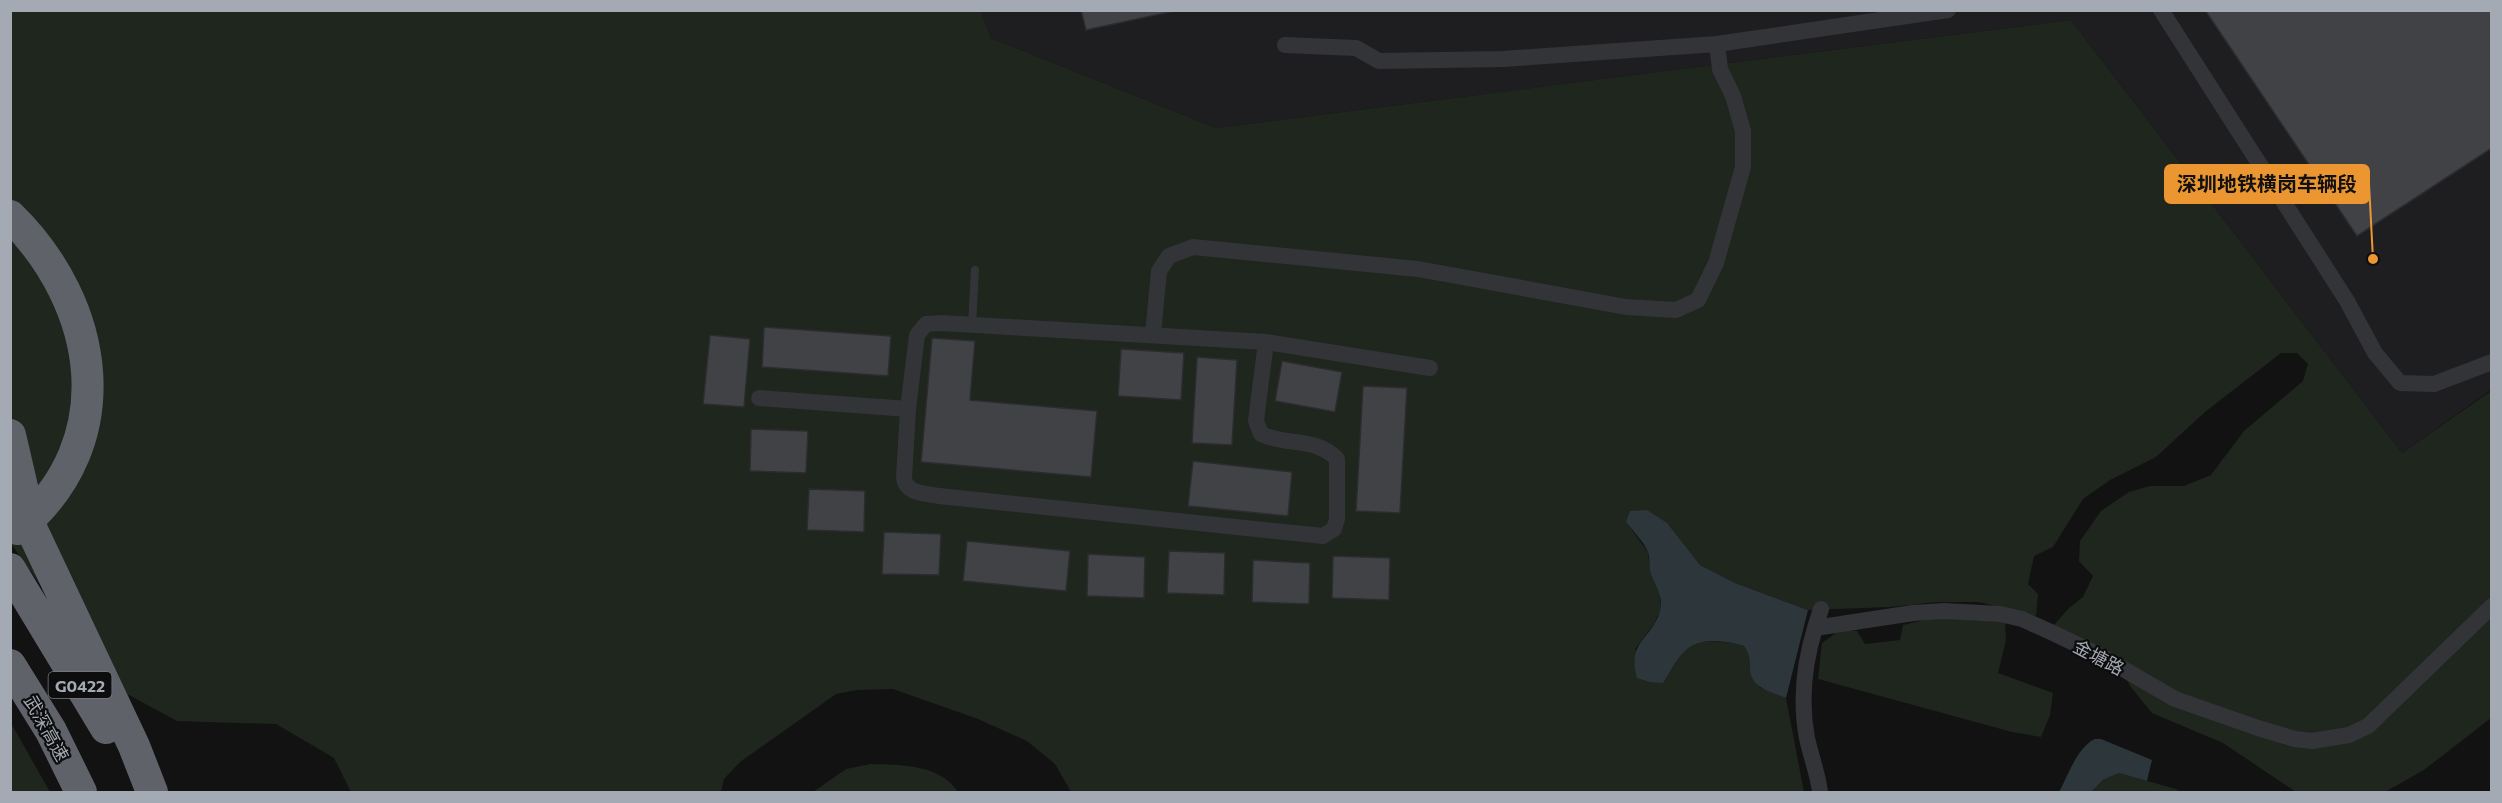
<svg xmlns="http://www.w3.org/2000/svg" width="2502" height="803" viewBox="0 0 2502 803" font-family="Commissioner,'Noto Sans SC',sans-serif">
<style>
.built{fill:#1e1e20}
.green{fill:#1e261e}
.water{fill:#2c363b}
.building{fill:#414246;stroke:#2c2c2f;stroke-width:1.5}
.lines{fill:none;stroke-linecap:round;stroke-linejoin:round}
.lane{stroke:#333438;stroke-width:8}
.street{stroke:#333438;stroke-width:16}
.highway{stroke:#5f6369;stroke-width:32}
.labels{text-anchor:middle;dominant-baseline:central;stroke-width:4.5;stroke-linejoin:round;paint-order:stroke}
.shield{fill:#0d0d0e;stroke:#777b82;stroke-width:1.5}
.shield-label{font-size:16px;font-weight:bold;fill:#a4aab3}
.street-label{font-size:18px;fill:#a4aab3;stroke:#0d0d0e}
.leader{fill:none;stroke:#eb9631;stroke-width:2}
.callout-dot{fill:#eb9631;stroke:#0d0d0e;stroke-width:2}
.callout{fill:#eb9631;stroke:#eb9631;stroke-width:2}
.callout-label{font-size:20px;text-anchor:middle;font-weight:bold;fill:#111}
</style>
<rect width="100%" height="100%" fill="#121213"/>
<!-- built -->
<path class="built" d="M981,11H2491V390L2402,453L2071,20L1216,128L991,38Z"/>
<!-- green -->
<path class="green" d="M10,11H981L991,38L1216,128L2071,20L2402,453L2491,391V718L2424,770L2385,792H2296L2223,743L2152,713L2130,686L2116,656L2053,626L2069,608L2083,597L2093,576L2079,561L2080,541L2101,511L2129,492L2150,486H2184L2211,475L2244,431L2303,381L2308,364L2297,353H2281L2205,412L2156,457L2110,480L2083,499L2053,547L2034,556L2028,584L2038,594L2036,616L1979,602H1937L1891,607L1808,610L1735,583L1700,565L1686,549L1626,522L1648,552L1650,571L1659,591L1661,609L1654,624L1635,649L1663,683C1670,673 1676,659 1685,651C1700,636 1726,642 1744,646L1750,655V665L1759,687L1786,698L1804,792H1071L1055,764L1027,741L978,719L893,689L857,690L836,694L740,762L724,779L721,792H351L334,758L276,724L177,721L114,687L11,544Z
M1933,618L2005,622L2006,640L1998,673L2053,693L2050,715L2041,737L2012,732L1818,679L1822,643L1840,630L1857,631L1865,644L1900,640L1903,625Z
M10,723H11L50,792H11Z
M871,764C901,765 940,764 958,792H813L846,769Z
M2119,773L2176,789L2180,792H2091L2103,780Z"/>
<!-- water -->
<path class="water" d="M1647,510L1667,523L1700,565L1735,583L1808,610L1786,698C1771,692 1751,688 1750,669C1750,659 1750,655 1744,646C1726,641 1700,636 1685,651C1676,659 1670,673 1663,683L1650,682L1637,678C1627,640 1651,641 1660,611C1664,596 1654,584 1650,571C1649,565 1650,558 1648,552C1644,542 1633,531 1626,522L1630,511Z
M2095,739H2101L2152,760L2147,781L2119,773L2103,780L2091,792H2059C2068,776 2077,747 2095,739Z"/>
<!-- building -->
<path class="building" d="M1081,10H1179L1086,30Z
M2205,10H2492V148L2357,236Z
M764,327L891,336L888,376L762,367Z
M710,335L750,339L744,407L703,404Z
M932,338L975,341L970,400L1097,411L1091,477L921,462Z
M1121,349L1184,353L1181,400L1118,396Z
M1197,357L1237,360L1232,445L1192,443Z
M1282,361L1342,372L1335,412L1275,401Z
M1363,386L1407,388L1400,513L1356,511Z
M751,429L808,431L806,473L750,471Z
M1193,461L1292,472L1288,516L1188,506Z
M809,489L865,491L864,532L807,530Z
M884,532L941,534L939,575L882,574Z
M967,541L1070,551L1066,591L963,581Z
M1169,551L1225,553L1224,595L1167,593Z
M1088,554L1145,557L1144,598L1087,596Z
M1333,556L1390,558L1389,600L1332,598Z
M1253,560L1310,563L1309,604L1252,602Z"/>
<g class="lines">
<!-- lane -->
<path class="lane" d="M972,325L975,270"/>
<!-- street -->
<path class="street" d="M2161,10L2347,301L2375,353L2400,383L2434,384L2492,362
M1285,45L1356,48L1379,61L1503,59L1717,44
M1153,335L1159,271L1169,256L1193,247L1418,269L1626,307L1676,310L1698,300L1716,263L1743,167V131L1733,96L1720,69L1717,44L1948,10
M1266,342L1430,368
M759,398L908,409L904,478C906,494 925,493 939,496L1323,536L1334,529L1337,519V459C1316,437 1287,446 1261,434L1256,421L1266,342L941,323L926,324L917,335L908,409
M1815,628L1821,609
M1820,792C1818,774 1811,757 1807,738C1800,701 1804,664 1815,628L1913,613L1944,611L2000,614L2022,619L2053,633L2101,656L2175,699L2261,729L2295,739L2312,741L2349,735L2368,726L2492,606"/>
<!-- highway -->
<path class="highway" d="M10,216C100,304 123,442 18,529
M10,435L32,530L134,746L152,792
M10,569L106,728
M10,665L51,731L81,792"/>
</g>
<g class="labels">
<!-- shield labels -->
<rect class="shield" x="48.5" y="672" width="63" height="26" rx="4.5"/>
<g class="shield-label">
<text x="80" y="685">G0422</text>
</g>
<!-- street labels -->
<g class="street-label">
<text transform="translate(2099 657) rotate(28)">金塘路</text>
<text transform="translate(47 728) rotate(61)">武深高速</text>
</g>
</g>
<!-- callouts -->
<path class="leader" d="M2373 259L2369 184"/>
<circle class="callout-dot" cx="2373" cy="259" r="6"/>
<rect class="callout" x="2165" y="165" width="204" height="38" rx="6"/>
<g class="callout-label">
<text x="2267" y="191">深圳地铁横岗车辆段</text>
</g>
<!-- border -->
<rect width="2502" height="803" fill="none" stroke="#a4aab3" stroke-width="24"/>
</svg>
